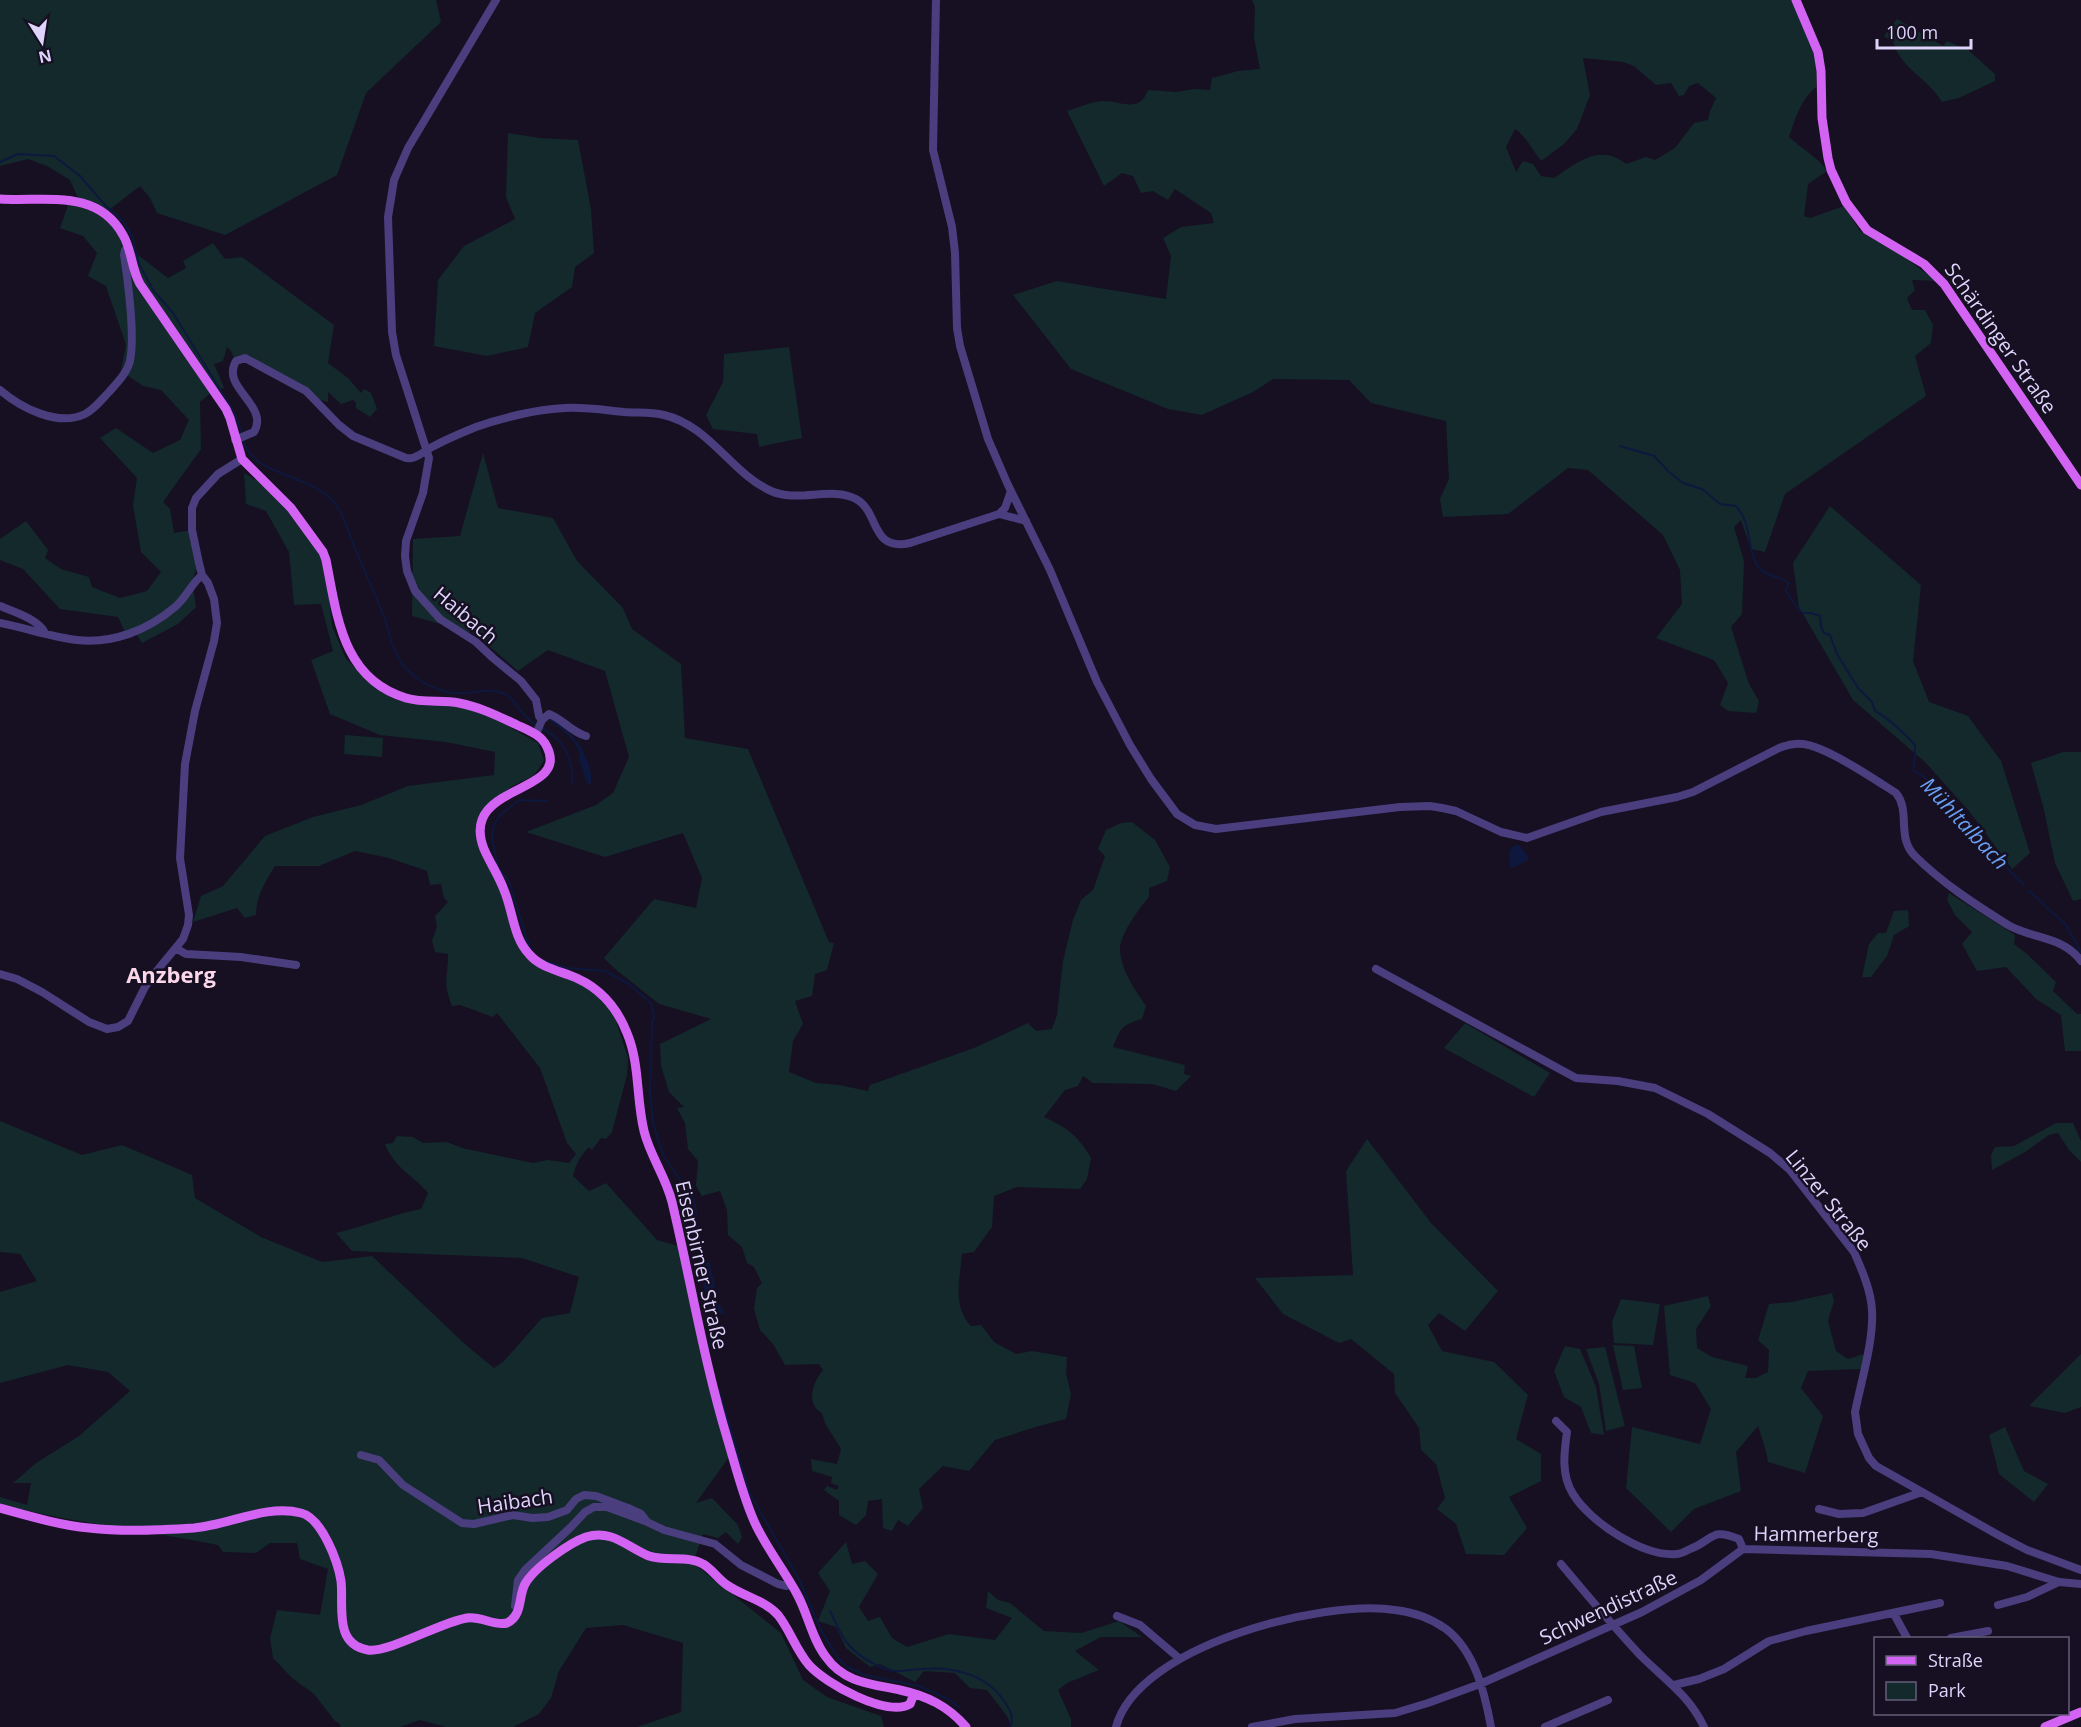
<svg xmlns="http://www.w3.org/2000/svg" width="2081" height="1727" viewBox="0 0 2081 1727" font-family="'Open Sans',sans-serif">
<style>
.green{fill:#13292c;fill-rule:evenodd}
.water{fill:#0e183e}
.lines{fill:none;stroke-linecap:round;stroke-linejoin:round}
.stream{stroke:#0e183e;stroke-width:2}
.minor{stroke:#4a3e7e;stroke-width:8}
.major{stroke:#d364f3;stroke-width:9}
.labels{text-anchor:middle;dominant-baseline:central;stroke-width:5;stroke-linejoin:round;paint-order:stroke}
.street-label{font-size:20px;fill:#dfd4fc;stroke:#161022}
.water-label{font-size:21px;font-style:italic;fill:#6aa0f4;stroke:#161022}
.quarter-label{font-size:22px;font-weight:bold;fill:#fcd6e9;stroke:#161022}
</style>
<rect width="100%" height="100%" fill="#161022"/>
<!-- green -->
<path class="green" d="M0,0H436L441,22L366,93L337,175L225,235L157,213L150,198L140,186L105,213L129,248L168,278L186,268L183,261L213,243L225,259L242,257L334,325L328,363L348,378L361,393L364,389L371,393L377,409L370,417L356,408V403L353,400L341,404L328,392V402L317,399L244,359L236,363L231,351L227,347L223,361L214,364L224,388L213,391L200,402L201,449L163,502L170,509L174,533L192,530L198,566L192,580L196,607L178,624L142,643L135,632L126,634L118,617L60,609L23,569L0,560V539L26,521L48,550L45,558L61,569L89,577L92,587L120,598L147,591L161,572L141,552L133,505L137,478L100,438L116,428L153,453L180,440L189,420L161,390L143,386L121,371L126,345L106,286L88,276L97,253L83,236L60,228L67,208L68,200H79L70,180L47,166L28,159L0,166Z
M1252,0H1793L1817,58L1816,87C1800,101 1796,117 1789,137C1802,149 1818,157 1827,171L1808,184L1804,216L1810,218L1844,206L1860,231L1897,252L1937,281L1912,280L1915,290L1907,298L1912,310H1925L1933,325L1931,343L1915,356L1926,396L1785,494L1765,552L1751,549L1741,520L1734,527L1744,561L1742,614L1731,627L1749,684L1759,701L1756,713L1728,711L1720,705L1728,683L1714,660L1656,638L1682,604L1680,570L1663,535L1588,470L1568,468L1508,514L1443,517L1440,499L1449,479L1446,421L1371,403L1349,380L1273,379L1253,392L1202,415L1168,409L1071,369L1013,295L1057,281L1166,299L1171,256L1163,238L1181,227L1214,223L1211,213L1175,189L1168,200L1153,191L1141,193L1133,176L1122,173L1104,186L1067,111C1078,108 1092,101 1104,101C1122,101 1139,114 1148,90L1176,92L1194,89L1210,90L1212,78L1238,71L1260,69L1254,38L1255,7ZM1583,58L1623,62L1634,66L1656,85L1671,83L1679,96L1684,95L1689,86L1698,83L1716,98L1710,111L1708,120L1694,123L1675,148L1655,160L1646,157L1626,164C1600,143 1578,162 1554,178L1541,176L1533,164L1523,161L1516,172L1506,147L1515,129C1527,137 1532,150 1541,161L1564,144L1577,129L1590,95Z
M1897,19L1943,46L1947,41L1968,50L1995,74V81L1959,98L1942,102C1929,79 1901,69 1893,42L1884,36Z
M508,133L540,138L578,140L591,209L594,253L575,267L572,287L535,313L528,347L487,356L434,346L438,280L464,246L515,219L506,197Z
M789,347L802,438L759,447L757,434L713,429L706,415L723,382L724,354Z
M483,453L498,508L553,518L577,561L623,608L632,629L681,664L685,738L748,749L829,942L834,943L827,970L815,974L812,996L795,1001L803,1024L793,1041L789,1072L816,1083L839,1085L868,1091L870,1085L974,1048L1028,1023L1036,1031L1052,1029L1057,1015L1063,961L1073,920L1081,900L1093,890L1105,856L1098,849L1106,830L1121,823L1132,822L1155,840L1170,867L1167,881L1149,888V897C1139,908 1119,936 1120,950C1121,970 1135,990 1146,1006L1142,1019C1121,1025 1121,1028 1113,1047L1185,1065L1184,1074L1191,1076L1176,1091L1152,1084L1093,1083L1083,1076L1078,1086L1065,1090L1044,1117C1068,1128 1078,1136 1091,1158L1087,1179L1080,1189L1017,1187L994,1196L992,1227L974,1252L962,1254C960,1278 952,1307 971,1326L981,1325L994,1342L1016,1354L1032,1351L1067,1357L1066,1373L1071,1394L1066,1419L1039,1426L995,1440L969,1471L943,1466L919,1489L923,1508L908,1526L898,1520L892,1531L883,1528L882,1499L868,1501L866,1515L856,1525L839,1515V1501L824,1490L827,1486L837,1490L839,1486L831,1483L832,1477L812,1471L811,1459L837,1464L841,1449L825,1423L822,1413C805,1404 813,1382 823,1370L819,1364L785,1365L773,1344L760,1330L754,1309L757,1288L762,1283L754,1267L747,1263L742,1247L728,1235L727,1210L720,1191L702,1196L696,1186L698,1161L688,1149L685,1123L677,1108L684,1107L669,1092L661,1066L660,1044L711,1019L659,1004L614,968L604,958L654,899L696,908L702,878L683,833L605,857L526,832L596,805L613,793L629,757L605,671L548,650L518,671L475,634L412,616L413,539L460,536Z
M244,473L262,483L285,505L321,554L327,576L332,626L346,659L363,675L396,700L464,707L495,719L538,743L544,760C532,783 526,776 507,790C494,799 486,809 477,822L479,843L499,881L522,952L562,976L590,989L603,1001L614,1015L628,1058L627,1075L612,1132L606,1139L601,1138L592,1150L589,1147C580,1156 576,1164 573,1176L589,1191L606,1183L657,1240L678,1246L729,1457L696,1503L712,1498L738,1525L742,1537L738,1544L726,1532L718,1538L703,1534L693,1563L781,1633L803,1680L827,1697L881,1716L884,1727H637L681,1712L683,1643L623,1625L586,1628L559,1671L551,1698L539,1714L513,1727H446L420,1720L400,1727H340V1724L335,1721L314,1694L292,1678L273,1658L270,1638L277,1610L320,1615L328,1569L300,1559L297,1543H270L256,1553L223,1552L218,1545C145,1530 72,1523 0,1504V1497L27,1505L31,1483H13L36,1463L79,1436L130,1391L108,1372L68,1365L0,1383V1292L37,1281L20,1254L0,1252V1121L82,1155L122,1145L192,1175L195,1198L261,1237L322,1262L372,1256L467,1346L494,1368L504,1361L542,1318L570,1313L579,1277L522,1258L352,1251L336,1233C365,1226 391,1215 421,1209L428,1193C412,1174 395,1169 385,1144L393,1143L397,1136L413,1137L423,1143L447,1142L462,1148L533,1163L548,1160L569,1163L576,1154L567,1143L540,1068L497,1013L493,1017L460,1005L452,1006C442,981 448,978 448,954L435,952L432,941L437,927L435,916L448,902L444,898L441,884L430,885L427,871L389,858L355,851L319,866H275C265,882 256,896 256,915L245,918L237,908L193,922L201,896L223,886L265,836L313,817L361,805L408,786L494,775L495,752L446,742L380,735L330,714L311,660L333,651L321,604L294,605L289,552L266,511L246,504Z
M1830,506L1921,585L1913,661L1929,702L1968,716L2001,761L2030,853L2012,869L1969,811L1925,762L1853,700L1799,607L1793,563Z
M345,735L383,738L382,757L344,754Z
M2063,752H2081V899L2073,901L2055,863L2044,810L2031,763Z
M1949,893L2015,935L2014,944L2027,954L2056,982L2053,991L2077,1014H2081V1051H2065L2061,1015L2036,999L2006,967L1977,971L1962,944L1972,932L1955,915L1947,900Z
M1908,910L1909,926L1894,935L1887,956L1871,977H1862L1869,944L1878,933H1886L1894,911Z
M1465,1023L1550,1073L1534,1097L1444,1048Z
M2056,1123H2073L2081,1141V1162L2069,1150L2058,1133L2049,1135L2025,1152L1992,1170L1991,1155L1995,1147L2014,1146Z
M1367,1139L1431,1223L1498,1291L1465,1331L1439,1313L1428,1325L1442,1351L1494,1362L1528,1395L1516,1439L1541,1454V1481L1509,1497L1527,1528L1504,1555L1466,1554L1456,1524L1437,1509L1445,1498L1436,1464L1421,1450L1419,1428L1395,1393L1394,1374L1351,1339L1339,1343L1283,1314L1255,1278L1353,1275L1346,1171Z
M1832,1293L1834,1301L1828,1321L1836,1351L1848,1359L1864,1354L1861,1369L1808,1371L1801,1388L1823,1416L1805,1473L1768,1462L1766,1451L1758,1426L1736,1452L1741,1491L1694,1509L1671,1532L1626,1488L1632,1427L1700,1444L1711,1409L1695,1383L1670,1375L1664,1306L1708,1296L1711,1306L1696,1329L1697,1348L1712,1357L1748,1366L1745,1378H1756L1768,1372L1769,1350L1758,1340L1769,1304L1792,1302Z
M1621,1299L1660,1304L1653,1345L1614,1343L1612,1322Z
M1613,1345L1634,1346L1642,1388L1623,1390Z
M1565,1346L1580,1349L1596,1387L1604,1435L1591,1433L1581,1407L1564,1397L1554,1371Z
M1605,1347L1625,1426L1606,1431L1599,1384L1586,1349Z
M2081,1354V1407L2065,1413L2029,1406Z
M2005,1427L2024,1471L2048,1484L2034,1502L1999,1474L1989,1435Z
M846,1542L852,1564L865,1561L878,1574L859,1607L868,1621L880,1617L892,1638L907,1647L949,1634L995,1640L1012,1618L986,1608L988,1591L998,1600L1010,1603L1044,1631L1081,1633L1119,1621L1142,1637H1101L1075,1651L1099,1670L1067,1683L1058,1690L1071,1719V1727H1012L1007,1716L987,1690L970,1688L955,1673L924,1671L915,1682L880,1664L870,1667L846,1648L836,1627L818,1621L830,1591L818,1573Z"/>
<!-- water -->
<path class="water" d="M550,719C572,728 593,759 591,783L588,784C583,778 585,769 579,762C583,744 562,729 549,720Z
M1518,844L1528,856V860L1511,869L1509,855L1511,848Z
M706,1262L710,1263L718,1301L724,1313L714,1314C703,1305 701,1275 706,1262Z"/>
<g class="lines">
<!-- stream -->
<path class="stream" d="M0,162L18,154L54,156L80,176L105,205L123,221L133,238L139,264L153,290L173,313L235,414L242,433
M243,439C252,478 314,473 336,505C345,517 348,532 354,546C364,570 375,593 384,617C390,634 393,654 405,667C420,684 443,695 465,693C480,692 491,688 505,694C514,698 514,704 520,710C524,716 531,721 537,726
M1620,446L1654,456L1669,472L1683,483L1702,489L1720,504L1736,506C1753,524 1746,551 1759,568C1767,577 1780,576 1789,583L1786,588V592L1802,613H1811L1820,616L1821,626L1824,633L1830,635L1837,654L1858,688L1872,702L1875,711C1890,719 1903,732 1915,745L1914,770C1920,775 1929,780 1934,785C1944,797 1945,815 1964,815L1983,844L2024,885
M542,728C564,740 573,757 572,782
M2029,891L2066,925L2081,952
M530,949L509,881L498,868L492,837L494,825L500,815L519,800L547,801
M544,961L567,968L605,971L629,984L651,1003L654,1016L652,1024L650,1094L653,1122L658,1140L665,1158L694,1200L706,1281
M709,1350L715,1312
M719,1391L750,1494L799,1579L820,1628L837,1657L846,1666L864,1675L919,1686L948,1699L959,1707
M830,1611C835,1621 840,1634 847,1643C856,1654 873,1665 886,1669C898,1674 910,1669 922,1669C953,1666 987,1675 1004,1701C1010,1709 1015,1718 1010,1727"/>
<!-- minor -->
<path class="minor" d="M496,0L408,148L394,180L388,217L392,332L396,355L429,458L423,493L406,541L405,556L407,571L415,591L440,619L476,642L493,658L521,681L536,700L539,716L542,720L536,734
M936,0L933,150L952,227L955,253L957,328L960,346L988,439L1008,485L1050,570L1097,682L1130,745L1151,779L1177,814L1195,825L1216,829L1400,807L1430,806L1442,808L1456,811L1501,832L1527,838L1601,812L1677,797L1693,792L1779,748C1787,745 1794,743 1803,744C1827,747 1874,779 1896,793C1911,811 1896,838 1915,856C1942,883 1976,905 2008,925C2032,939 2063,936 2081,961
M0,390C21,408 58,427 85,414C95,409 102,399 109,392C117,383 127,373 130,361C135,336 128,282 124,255L125,250L129,248
M235,440L254,432C270,405 220,388 236,361L245,358L306,391L339,425L353,436L406,458C410,458 411,459 415,457C420,455 425,451 430,448C445,440 461,433 476,427C501,418 538,409 565,408C584,407 604,410 624,412C637,413 651,412 664,415C710,426 731,473 771,491C797,503 832,486 856,499C880,512 870,552 910,543L999,514L1026,521
M999,514L1005,508L1011,491
M0,606C14,612 38,619 45,633
M0,623C26,628 51,637 77,640C113,644 148,630 175,607C186,598 191,584 202,575
M542,720L549,714C563,719 571,732 586,736
M177,949L186,954L241,957L296,965
M1376,969L1576,1078L1618,1081L1655,1088L1708,1114L1770,1153L1790,1170L1854,1252C1862,1270 1871,1291 1872,1310C1874,1340 1861,1382 1855,1412L1858,1434L1869,1458L1876,1466L2000,1536L2027,1550L2081,1570
M0,974L17,979L42,992L89,1022L107,1029L118,1027L128,1021L145,987L155,973L183,939L188,925L189,915L180,858L185,764L195,711L214,641L217,623L214,599L208,583L202,575L199,563L192,530V508L196,498L218,474L242,459
M1556,1421L1567,1432C1564,1453 1561,1475 1573,1494C1590,1522 1643,1557 1677,1554C1681,1554 1686,1551 1690,1549C1714,1540 1710,1527 1739,1539L1743,1549L1931,1554L2007,1566L2059,1582L2081,1584
M361,1455L379,1460L403,1485L462,1523L474,1524L513,1515L532,1518L548,1517L567,1510L576,1499L584,1495L596,1496L628,1508L641,1514L647,1522L664,1530L715,1544L741,1565L778,1584L787,1586L791,1584
M1819,1509L1839,1514L1863,1513L1922,1492
M1561,1564C1587,1595 1612,1625 1640,1655C1664,1679 1689,1695 1704,1727
M1998,1605L2027,1597L2059,1582
M519,1607L515,1606L518,1580L525,1570L571,1527L585,1512L594,1507H607L645,1521
M1894,1614L1907,1638
M1117,1616L1140,1625L1180,1659
M1951,1638L1988,1631
M1674,1685L1699,1679L1724,1669L1769,1641L1806,1631L1940,1603
M1116,1727C1137,1646 1322,1599 1395,1610C1413,1612 1432,1619 1446,1629C1475,1651 1485,1694 1491,1727
M1252,1727L1295,1719L1395,1713L1428,1703L1480,1684L1642,1612L1701,1580L1743,1549
M1545,1727L1608,1700"/>
<!-- major -->
<path class="major" d="M1796,0L1818,52L1821,71L1822,118L1828,158L1831,170L1846,202L1867,230L1924,264L1944,284L2081,485
M0,199C45,202 97,188 123,235C132,250 131,268 140,284L226,409L230,418L242,459L291,508L323,552L326,560C337,615 342,679 406,698C423,703 442,700 459,703C480,707 498,716 517,725C528,730 542,735 547,747C571,795 458,783 484,849C490,863 499,876 504,890C513,911 513,937 529,954C539,966 555,970 569,975C597,985 616,1005 627,1033C640,1064 636,1098 644,1131C650,1156 666,1177 672,1202C691,1282 704,1362 728,1441C736,1468 743,1496 754,1521C765,1546 784,1570 797,1594C808,1614 812,1639 826,1657C844,1683 872,1684 900,1690C927,1696 948,1706 966,1727
M0,1508C29,1516 59,1525 89,1528C123,1532 160,1530 194,1528C229,1525 266,1504 301,1513C322,1518 338,1562 341,1581C344,1605 333,1644 368,1650C389,1653 441,1622 467,1618C481,1616 494,1626 507,1623C523,1615 518,1597 525,1584C534,1568 569,1543 586,1537C612,1529 627,1547 649,1556C666,1562 688,1555 703,1564C712,1569 718,1579 727,1585C742,1596 765,1600 778,1615C790,1630 796,1650 809,1665C825,1683 887,1718 910,1704L914,1694
M2045,1727L2081,1712"/>
</g>
<g class="labels">
<!-- street labels -->
<g class="street-label">
<text transform="translate(2001 338) rotate(55)">Schärdinger Straße</text>
<text transform="translate(466 615) rotate(40)">Haibach</text>
<text transform="translate(1829 1200) rotate(51)">Linzer Straße</text>
<text transform="translate(702 1265) rotate(77)">Eisenbirner Straße</text>
<text transform="translate(515 1501) rotate(-8)">Haibach</text>
<text transform="translate(1816 1534) rotate(1)">Hammerberg</text>
<text transform="translate(1608 1607) rotate(-25)">Schwendistraße</text>
</g>
<!-- water labels -->
<g class="water-label">
<text transform="translate(1965 823) rotate(47)">Mühltalbach</text>
</g>
<!-- quarter labels -->
<g class="quarter-label">
<text x="171" y="974">Anzberg</text>
</g>
</g>
<!-- legend -->
<rect x="1874" y="1637" width="195" height="78" fill="#161022" stroke="#665e79" stroke-width="1.5"/>
<rect x="1886" y="1656" width="30" height="9" fill="#d364f3" stroke="#665e79" stroke-width="1.5"/>
<text x="1928" y="1667" font-size="18" fill="#dfd4fc">Straße</text>
<rect x="1886" y="1682" width="30" height="18" fill="#13292c" stroke="#665e79" stroke-width="1.5"/>
<text x="1928" y="1697" font-size="18" fill="#dfd4fc">Park</text>
<!-- north arrow -->
<g transform="translate(42 42) rotate(168)" stroke="#161022" stroke-width="4.5" paint-order="stroke">
<path d="M0-4.5L10 22L0 15L-10 22Z" fill="#dfd4fc"/>
<text y="-9" font-size="16" font-weight="bold" text-anchor="middle" fill="#dfd4fc">N</text>
</g>
<!-- scale -->
<path d="M1877 39v9h94v-9" fill="none" stroke="#dfd4fc" stroke-width="3"/>
<text x="1886" y="39" font-size="18" fill="#dfd4fc" stroke="#161022" stroke-width="4.5" paint-order="stroke">100 m</text>
</svg>
